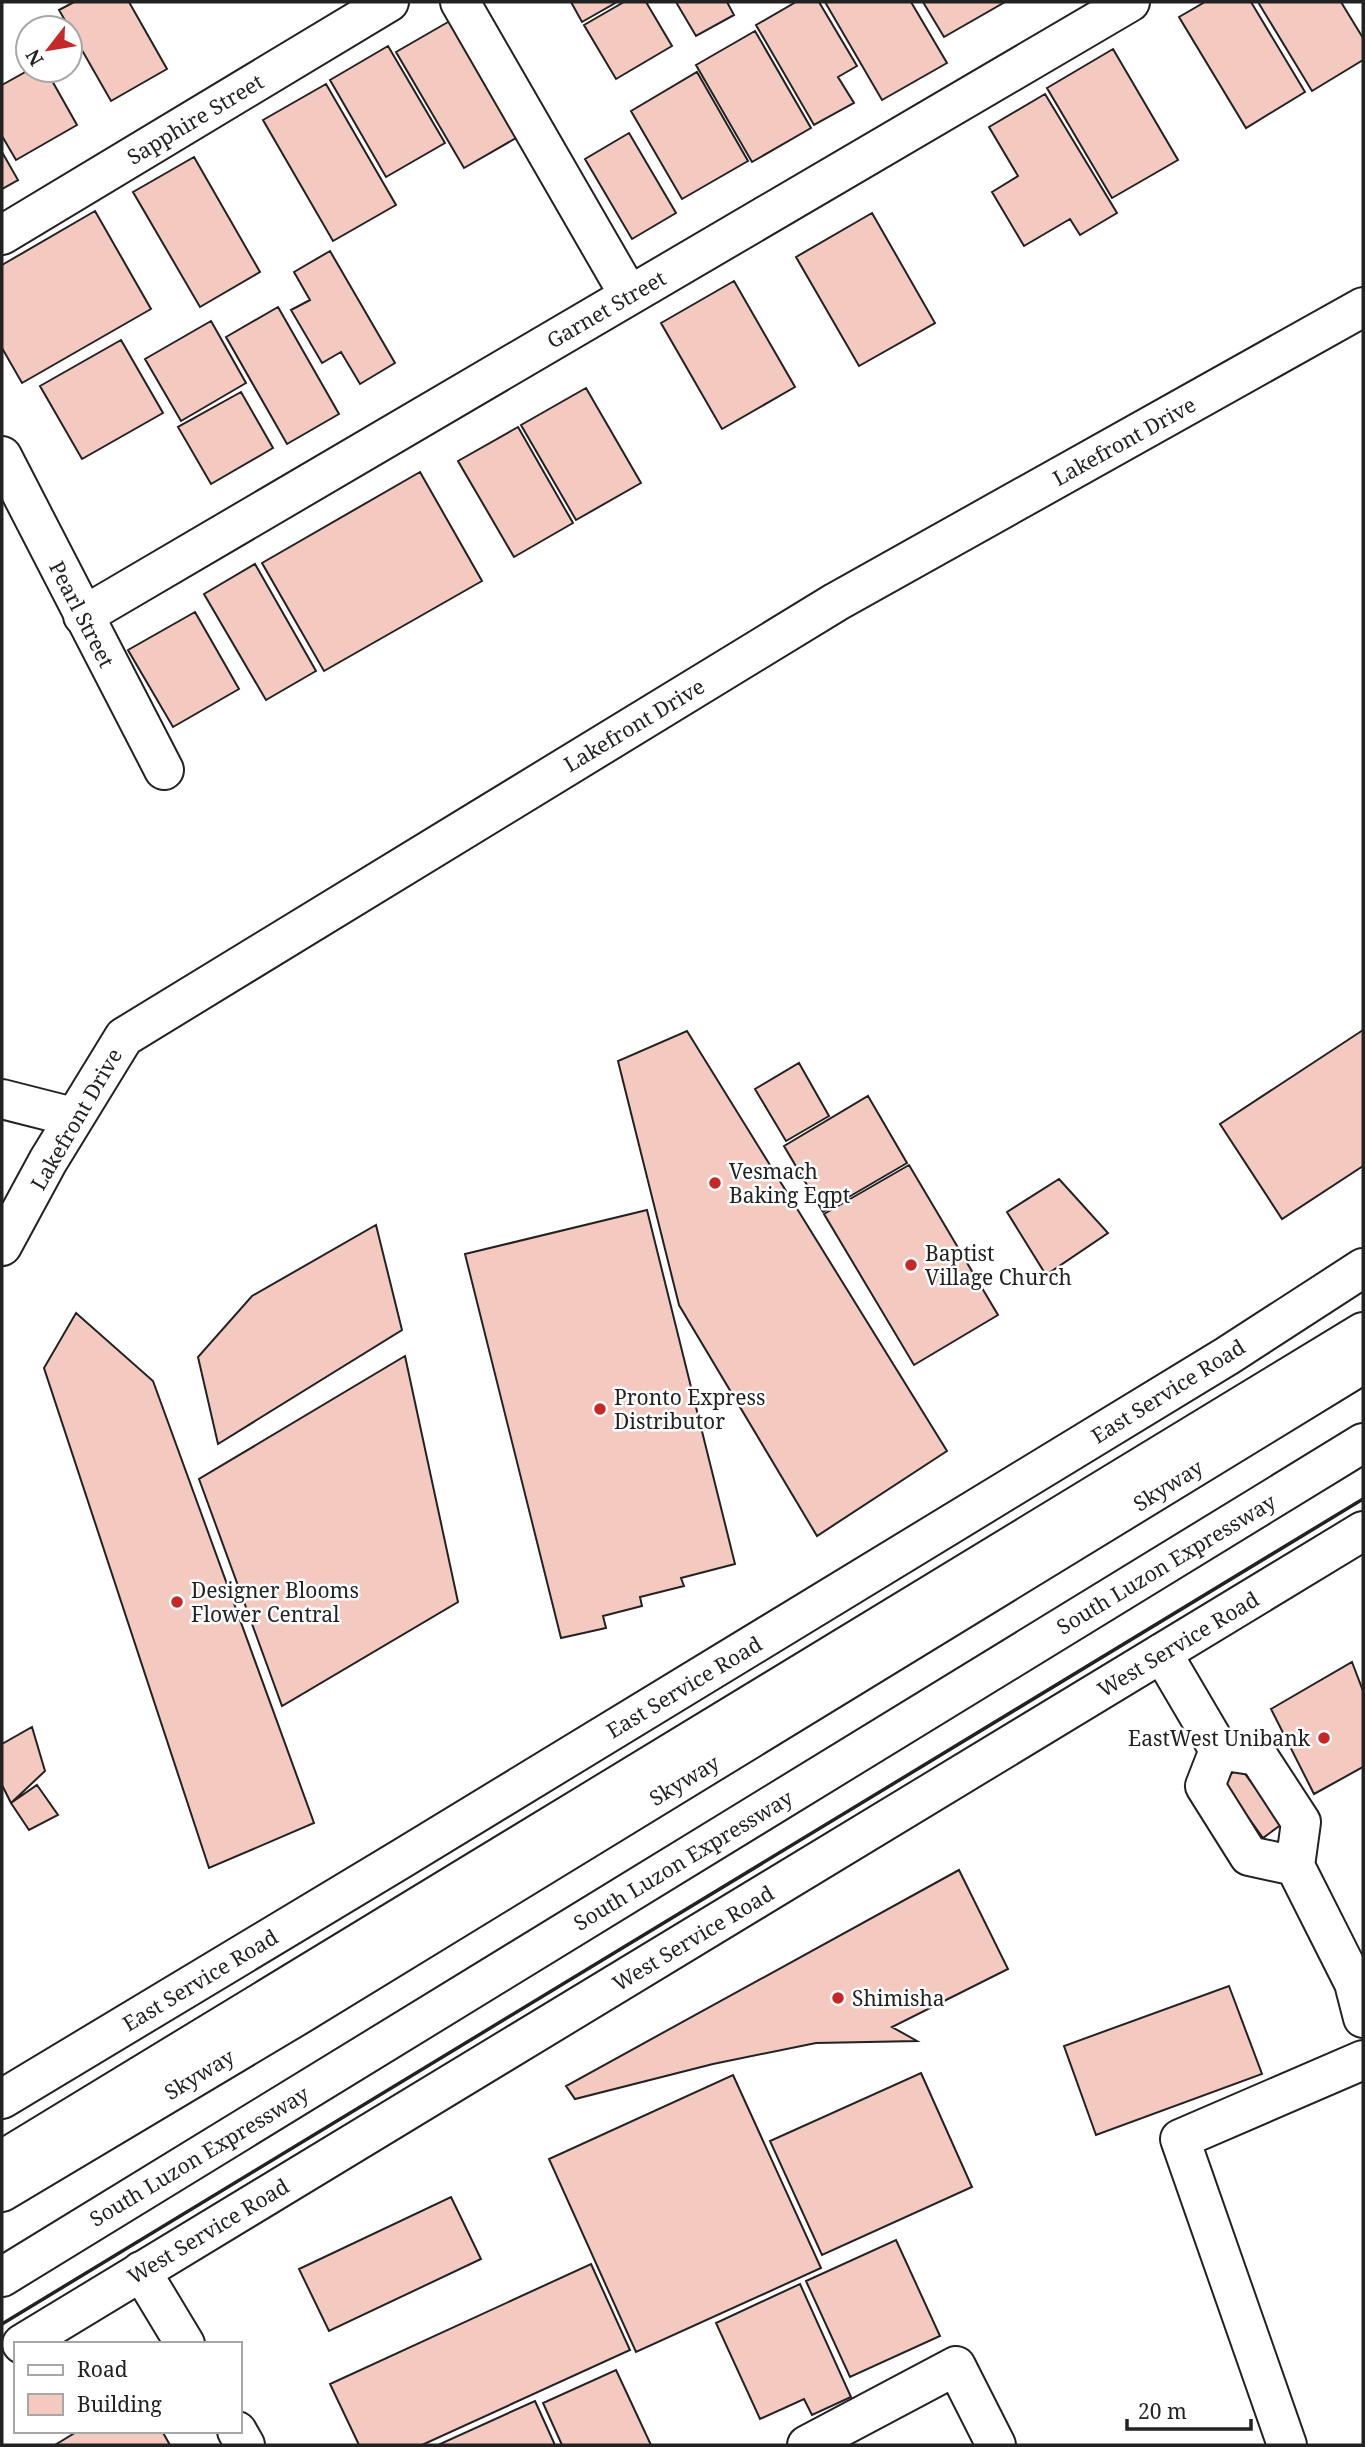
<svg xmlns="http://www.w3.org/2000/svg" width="1365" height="2447" viewBox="0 0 1365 2447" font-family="'Noto Serif',serif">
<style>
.building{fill:#f3c9c0;stroke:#222;stroke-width:2}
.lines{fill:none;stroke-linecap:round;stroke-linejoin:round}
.minor-casing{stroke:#222;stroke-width:42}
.major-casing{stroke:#222;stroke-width:42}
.highway-casing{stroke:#222;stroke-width:42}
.minor{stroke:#fff;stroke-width:38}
.major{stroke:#fff;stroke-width:38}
.highway{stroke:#fff;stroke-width:38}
.wall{stroke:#222;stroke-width:3.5}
.poi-dot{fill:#c62828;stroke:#fff;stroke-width:2.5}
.labels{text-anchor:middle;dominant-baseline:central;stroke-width:5;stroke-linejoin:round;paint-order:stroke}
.street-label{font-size:21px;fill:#222;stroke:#fff}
.poi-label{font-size:21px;fill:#222;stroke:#fff;text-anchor:start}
</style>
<rect width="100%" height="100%" fill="#fff"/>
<!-- building -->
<path class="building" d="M74,2H129L167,69L111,101L59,10Z
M571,2H617L582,22Z
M624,2H646L672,46L616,79L584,25Z
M676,2H727L734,15L696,36Z
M796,2H819L857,66L838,77L854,103L814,125L756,25Z
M825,2H911L947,63L882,100Z
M923,2H1005L944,37Z
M1205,2H1251L1305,92L1246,128L1179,17Z
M1258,2H1341L1363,38V60L1312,91Z
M455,18L523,134L464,168L396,52Z
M755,31L811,128L752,162L696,65Z
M388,46L445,143L386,177L330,80Z
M1113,49L1178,160L1112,198L1047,88Z
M29,70H46L77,125L16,160L2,136V85Z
M697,72L748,161L682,199L631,111Z
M326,84L396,205L333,241L263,120Z
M1045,94L1117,213L1080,235L1070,219L1024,246L992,192L1018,176L989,127Z
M629,133L676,213L632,239L585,159Z
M2,152L18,180L2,189Z
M194,157L260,272L200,307L133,192Z
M95,211L151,309L22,383L2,348V265Z
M872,213L935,323L859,366L796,257Z
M330,251L395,363L360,384L341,352L322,363L291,310L310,300L294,272Z
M734,281L795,387L722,429L661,323Z
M278,307L339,414L287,444L226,337Z
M211,321L246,383L181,421L145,359Z
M121,340L163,413L82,459L40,386Z
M586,388L641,483L576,520L521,425Z
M241,392L273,448L211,484L178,427Z
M518,427L573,523L514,557L458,461Z
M420,472L482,581L324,671L262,563Z
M255,564L316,671L266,700L204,594Z
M195,612L239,689L173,727L128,650Z
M1363,1030V1166L1282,1219L1220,1124Z
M687,1031L947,1451L817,1536L679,1305L618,1061Z
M799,1063L829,1116L786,1141L755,1089Z
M868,1096L907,1163L823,1212L784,1146Z
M909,1165L998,1315L914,1365L824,1214Z
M1059,1179L1108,1233L1046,1275L1007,1212Z
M647,1210L735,1564L681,1578L684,1586L640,1597L642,1606L603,1616L606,1628L561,1638L465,1254Z
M376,1225L402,1330L218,1444L198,1357L252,1296Z
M76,1313L153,1381L314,1823L209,1868L44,1368Z
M405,1356L458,1602L282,1706L199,1479Z
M1352,1662L1363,1691V1767L1314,1794L1271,1709Z
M32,1727L45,1771L11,1803L2,1785V1744Z
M1240,1767L1282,1824L1263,1838L1222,1781Z
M37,1785L58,1815L29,1830L11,1803Z
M959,1870L1008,1969L892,2027L917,2041L816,2043L713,2064L575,2099L566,2086Z
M1229,1986L1262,2074L1096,2135L1064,2046Z
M921,2073L972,2187L822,2255L770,2141Z
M733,2075L821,2268L636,2352L549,2159Z
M451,2197L481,2259L329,2331L299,2269Z
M896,2240L940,2336L850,2377L806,2281Z
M591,2264L630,2350L422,2445H359L330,2384Z
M800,2284L851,2397L812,2415L804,2399L760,2419L716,2323Z
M616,2370L651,2445H562L543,2403Z
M535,2401L555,2445H441L440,2444Z
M78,2431H162L170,2445H55Z"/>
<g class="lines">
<defs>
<path id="minor" d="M460,2L629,295
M2,235L389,2
M2,456L164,770
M83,616L1130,2
M2,1099L73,1117
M2,1246L48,1161L124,1037L836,602L1363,307
M1162,1653L1219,1750
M1219,1750L1258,1756L1301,1822L1295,1866L1354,1983L1363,2018
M1219,1750L1205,1786L1249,1856L1295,1866
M141,2271L185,2344
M237,2431L245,2445
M807,2445L956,2366L996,2445
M1287,2445L1180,2139L1363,2060"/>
<path id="major" d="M2,2099L401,1859L1227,1356L1363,1268
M22,2344L1363,1531"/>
<path id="highway" d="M2,2160C457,1887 908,1607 1363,1332
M2,2192L297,2016L1363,1364
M2,2277L1363,1443"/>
</defs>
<!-- minor casing -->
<use href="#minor" class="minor-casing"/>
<!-- major casing -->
<use href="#major" class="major-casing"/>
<!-- highway casing -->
<use href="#highway" class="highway-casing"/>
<!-- minor -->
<use href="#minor" class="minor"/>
<!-- major -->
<use href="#major" class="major"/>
<!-- highway -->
<use href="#highway" class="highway"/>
<!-- wall -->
<path class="wall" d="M2,2324L1363,1499"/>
</g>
<!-- markers -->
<g class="poi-dot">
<circle cx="715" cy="1183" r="7"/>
<circle cx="911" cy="1265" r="7"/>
<circle cx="600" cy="1409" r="7"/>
<circle cx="177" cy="1602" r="7"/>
<circle cx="1324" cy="1738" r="7"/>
<circle cx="838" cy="1998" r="7"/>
</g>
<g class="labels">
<!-- street labels -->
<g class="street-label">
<text transform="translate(195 119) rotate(-31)">Sapphire Street</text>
<text transform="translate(606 309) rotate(-30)">Garnet Street</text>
<text transform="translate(1124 441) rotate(-29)">Lakefront Drive</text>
<text transform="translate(82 614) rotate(63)">Pearl Street</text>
<text transform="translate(634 725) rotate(-31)">Lakefront Drive</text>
<text transform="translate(76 1119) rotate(-60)">Lakefront Drive</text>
<text transform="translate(1168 1391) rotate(-32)">East Service Road</text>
<text transform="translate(1168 1485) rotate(-32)">Skyway</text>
<text transform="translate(1166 1564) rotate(-31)">South Luzon Expressway</text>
<text transform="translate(1178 1644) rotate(-31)">West Service Road</text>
<text transform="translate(684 1687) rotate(-31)">East Service Road</text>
<text transform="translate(684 1780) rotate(-31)">Skyway</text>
<text transform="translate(683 1860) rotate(-31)">South Luzon Expressway</text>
<text transform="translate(693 1938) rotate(-31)">West Service Road</text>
<text transform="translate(200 1980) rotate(-31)">East Service Road</text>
<text transform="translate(199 2074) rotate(-31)">Skyway</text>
<text transform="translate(199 2156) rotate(-31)">South Luzon Expressway</text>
<text transform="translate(208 2231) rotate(-31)">West Service Road</text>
</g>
<!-- poi labels -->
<g class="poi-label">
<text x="729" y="1171">Vesmach<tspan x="729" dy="24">Baking Eqpt</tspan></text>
<text x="925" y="1253">Baptist<tspan x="925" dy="24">Village Church</tspan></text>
<text x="614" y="1397">Pronto Express<tspan x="614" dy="24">Distributor</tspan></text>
<text x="191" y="1590">Designer Blooms<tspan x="191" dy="24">Flower Central</tspan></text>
<text x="1310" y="1738" text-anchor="end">EastWest Unibank</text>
<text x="852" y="1998">Shimisha</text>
</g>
</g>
<!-- border -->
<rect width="1365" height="2447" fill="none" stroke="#222222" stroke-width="7"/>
<!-- legend -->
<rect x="14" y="2342" width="228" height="91" fill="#ffffff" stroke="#a7a7a7" stroke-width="2"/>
<rect x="28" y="2365" width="35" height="10" fill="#ffffff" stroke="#a7a7a7" stroke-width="2"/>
<text x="77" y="2377" font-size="21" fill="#222222">Road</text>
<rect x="28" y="2394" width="35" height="21" fill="#f3c9c0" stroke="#a7a7a7" stroke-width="2"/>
<text x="77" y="2412" font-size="21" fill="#222222">Building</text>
<!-- north arrow -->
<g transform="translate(49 49) rotate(239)"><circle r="33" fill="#ffffff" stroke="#a7a7a7" stroke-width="2"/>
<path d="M0-5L12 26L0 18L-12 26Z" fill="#c62828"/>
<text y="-10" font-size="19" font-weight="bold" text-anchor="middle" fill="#222222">N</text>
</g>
<!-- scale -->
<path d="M1127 2419v10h124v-10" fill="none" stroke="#222222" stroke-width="3.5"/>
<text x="1138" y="2419" font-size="21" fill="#222222" stroke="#ffffff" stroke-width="5" paint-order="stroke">20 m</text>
</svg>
